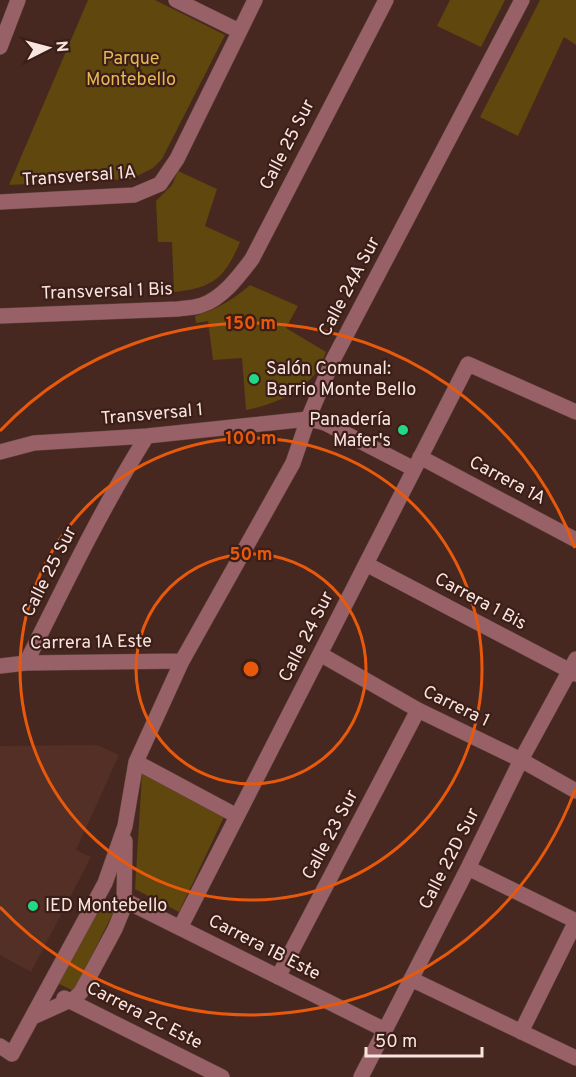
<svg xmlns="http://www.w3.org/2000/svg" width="576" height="1077" viewBox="0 0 576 1077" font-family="Overpass,sans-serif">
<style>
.built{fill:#532f25}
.green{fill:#5f470e}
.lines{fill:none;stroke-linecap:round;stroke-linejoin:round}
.street-casing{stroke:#63463f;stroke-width:16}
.street{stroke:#986168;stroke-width:15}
.ring{fill:none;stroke:#e8590c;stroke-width:3}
.poi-dot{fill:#21d887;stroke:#3b1e17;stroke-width:2}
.labels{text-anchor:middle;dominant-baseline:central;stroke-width:4.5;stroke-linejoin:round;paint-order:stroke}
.park-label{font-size:18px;fill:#e5b854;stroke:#3b1e17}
.street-label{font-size:18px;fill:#f9e5e0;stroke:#3b1e17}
.poi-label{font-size:18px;fill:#f9e5e0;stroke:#3b1e17;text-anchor:start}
.centre{fill:#e8590c;stroke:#3b1e17;stroke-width:3}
.ring-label{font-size:18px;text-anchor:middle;font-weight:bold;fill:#e8590c;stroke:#3b1e17;stroke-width:4.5;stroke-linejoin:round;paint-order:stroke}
</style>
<rect width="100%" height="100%" fill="#462820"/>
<!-- built -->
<path class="built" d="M98,745L119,755L76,850L91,857L31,972L0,955V746Z"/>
<!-- green -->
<path class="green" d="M88,0H155L225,35L162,159L153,168L131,179L9,185Z
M450,0H505L481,47L437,26Z
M540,0H576V45L564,37L518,136L480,117Z
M178,171L217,189L205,226L240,242C225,278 213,288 174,292L172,242H158L156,201L172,185Z
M250,285L298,306L286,328L326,352C323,359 321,368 316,373C298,394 273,405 246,410L242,358L213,360L208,321L196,323L195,316C217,309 233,300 250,285Z
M142,774L224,817L179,912L135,889Z
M101,900L116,907L74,991L59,984Z"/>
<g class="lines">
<defs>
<path id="street" d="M176,0L239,31
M0,47L18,0
M0,202L134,195L160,184L177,159L255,0
M0,316L178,309C185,308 194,308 202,305C223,298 239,276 252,259L386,0
M0,452L34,443L147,436L308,419L325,423L414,469
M420,457L576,540
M366,564L576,674
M320,654L418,710L521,760L576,791
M26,663C64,587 101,509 147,436
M0,666L26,663L182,661
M136,762L237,816
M468,868L576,921
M126,901L385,1030
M180,928L468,364L576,412
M278,977L418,710
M411,979L576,1058
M64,998L222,1077
M33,1017L75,998L81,992L115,929L124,907L125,841
M521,1032L576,921
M0,1046L12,1054L105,883L125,826L136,762L182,661L293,463L308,419L333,360L522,0
M361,1077L468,868L521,760L576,659"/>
</defs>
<!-- street casing -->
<use href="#street" class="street-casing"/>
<!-- street -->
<use href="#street" class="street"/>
</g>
<!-- distance rings -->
<g class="ring">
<circle cx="251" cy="669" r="115"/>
<circle cx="251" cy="669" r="231"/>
<path d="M575 790A346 346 0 0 1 0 907M0 431A346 346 0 0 1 575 548"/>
</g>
<!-- markers -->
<g class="poi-dot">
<circle cx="254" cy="379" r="6"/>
<circle cx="403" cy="430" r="6"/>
<circle cx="33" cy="906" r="6"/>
</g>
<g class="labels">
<!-- park labels -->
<g class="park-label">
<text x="131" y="59">Parque<tspan x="131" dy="21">Montebello</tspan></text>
</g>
<!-- street labels -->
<g class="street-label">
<text transform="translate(288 145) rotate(-63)">Calle 25 Sur</text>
<text transform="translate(79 177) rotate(-4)">Transversal 1A</text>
<text transform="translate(350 287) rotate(-62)">Calle 24A Sur</text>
<text transform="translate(107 292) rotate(-2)">Transversal 1 Bis</text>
<text transform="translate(152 415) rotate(-5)">Transversal 1</text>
<text transform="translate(507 481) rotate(28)">Carrera 1A</text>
<text transform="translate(50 572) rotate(-63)">Calle 25 Sur</text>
<text transform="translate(480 602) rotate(28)">Carrera 1 Bis</text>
<text transform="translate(307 637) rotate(-63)">Calle 24 Sur</text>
<text transform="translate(91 643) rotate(-1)">Carrera 1A Este</text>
<text transform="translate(456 707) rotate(26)">Carrera 1</text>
<text transform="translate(331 835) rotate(-62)">Calle 23 Sur</text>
<text transform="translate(450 859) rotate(-63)">Calle 22D Sur</text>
<text transform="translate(264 948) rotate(27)">Carrera 1B Este</text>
<text transform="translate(144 1016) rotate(27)">Carrera 2C Este</text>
</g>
<!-- poi labels -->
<g class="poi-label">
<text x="266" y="369">Salón Comunal:<tspan x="266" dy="21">Barrio Monte Bello</tspan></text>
<text x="391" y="420" text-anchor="end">Panadería<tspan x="391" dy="21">Mafer's</tspan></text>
<text x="45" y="906">IED Montebello</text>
</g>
</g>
<circle cx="251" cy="669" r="9" class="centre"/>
<g class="ring-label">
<text x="251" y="329">150 m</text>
<text x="251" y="444">100 m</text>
<text x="251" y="560">50 m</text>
</g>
<!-- north arrow -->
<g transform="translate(48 48) rotate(84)" stroke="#3b1e17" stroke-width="4.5" paint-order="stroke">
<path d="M0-4.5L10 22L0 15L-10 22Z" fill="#f9e5e0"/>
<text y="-9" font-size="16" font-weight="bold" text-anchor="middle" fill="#f9e5e0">N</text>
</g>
<!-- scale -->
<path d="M366 1047v9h116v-9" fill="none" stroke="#f9e5e0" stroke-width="3"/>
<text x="375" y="1047" font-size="18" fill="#f9e5e0" stroke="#3b1e17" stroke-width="4.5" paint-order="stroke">50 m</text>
</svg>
